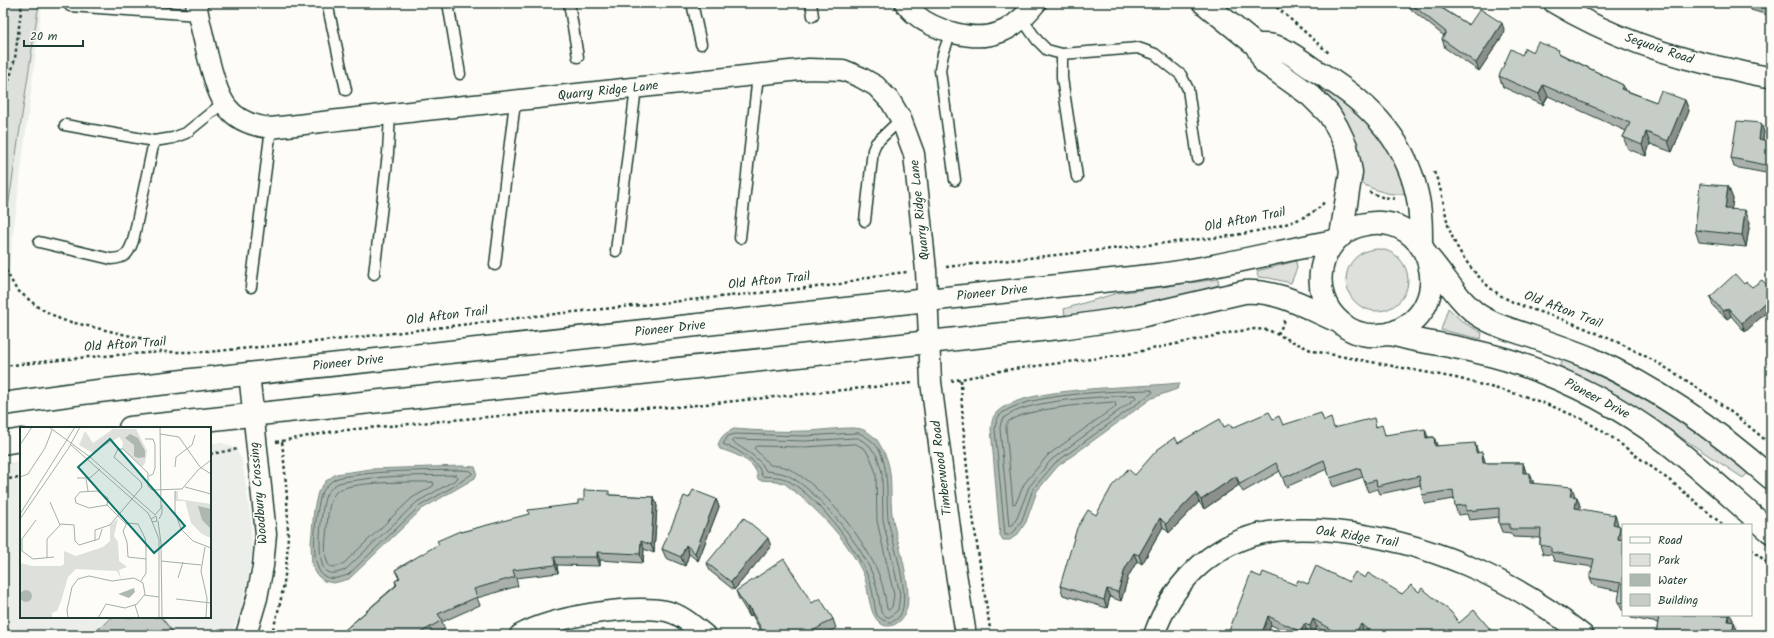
<svg xmlns="http://www.w3.org/2000/svg" width="1774" height="638" viewBox="0 0 1774 638" font-family="Kalam,sans-serif">
<style>
.built{fill:#eceee9}
.green{fill:#dde0db;stroke:#7e8e88}
.water{fill:#aeb8b1;stroke:#75877f}
.lines{fill:none;stroke-linecap:round;stroke-linejoin:round}
.shore{stroke:#586e66;stroke-width:1}
.service-casing{stroke:#1f3d34;stroke-width:13}
.minor-casing{stroke:#1f3d34;stroke-width:23}
.tertiary-casing{stroke:#1f3d34;stroke-width:25}
.path{stroke:#1f3d34;stroke-width:2.5;stroke-dasharray:3 3;stroke-linecap:butt}
.service{stroke:#fdfcf7;stroke-width:10}
.minor{stroke:#fdfcf7;stroke-width:20}
.tertiary{stroke:#fdfcf7;stroke-width:22}
.wall{fill:#aab0ab;stroke:#1f3d34}
.shaded-wall{fill:#8b908b;stroke:#1f3d34}
.building{fill:#c6cdc7;stroke:#1f3d34}
.labels{text-anchor:middle;dominant-baseline:central;stroke-width:3;stroke-linejoin:round;paint-order:stroke}
.street-label{font-size:13px;fill:#1f3d34;stroke:#fdfcf7}
.inset-road{fill:none;stroke:#a4b0a9;stroke-width:1}
.view{fill:#0f766e;fill-opacity:0.15;stroke:#0f766e;stroke-width:2}
.inset-edge{fill:none;stroke:#1f3d34;stroke-width:2}
</style>
<rect width="100%" height="100%" fill="#fdfcf7"/>
<filter id="ink" filterUnits="userSpaceOnUse"><feTurbulence type="fractalNoise" baseFrequency=".025" numOctaves="2"/><feDisplacementMap in="SourceGraphic" scale="8" xChannelSelector="R" yChannelSelector="G"/><feConvolveMatrix kernelMatrix="1 2 1 2 8 2 1 2 1" color-interpolation-filters="sRGB"/></filter>
<g filter="url(#ink)">
<!-- built -->
<path class="built" d="M3,3H42L3,316Z
M210,443H223L231,446L236,451L242,460L251,521L252,551L248,582L241,610L231,635H3V463L21,461V617H210Z"/>
<!-- green -->
<path class="green" d="M3,3H39L3,241Z
M1316,81L1347,100L1389,147L1408,193C1390,197 1376,190 1360,183L1313,87Z
M1346 280a31 31 0 1 1 62 0a31 31 0 1 1-62 0Z
M1296,261L1297,268L1291,283L1269,278L1258,277L1257,271Z
M1218,279L1219,285C1168,300 1117,309 1065,316L1064,309L1117,293Z
M1448,308L1463,322L1482,333L1481,339L1441,330Z
M1563,360C1631,388 1691,425 1748,473L1743,478L1621,398L1560,366Z"/>
<!-- water -->
<path class="water" d="M1178,383L1180,384L1177,389L1152,398L1058,466L1037,491L1026,522L1018,534L1010,540H1003L1000,535L991,429C992,422 992,417 997,412C1024,386 1138,388 1178,383Z
M734,429C758,431 782,432 806,431C819,431 851,426 861,429C865,430 871,434 874,437C877,439 879,443 881,447C896,470 888,495 893,520C897,544 922,609 897,623C893,626 888,627 883,625C867,616 870,589 863,573C845,536 816,508 784,483L776,481L759,480C756,477 758,475 756,471C752,460 731,452 720,449L718,445C721,436 725,433 734,429Z
M462,466L475,467L477,473L475,478L422,509L349,579L334,583L324,581L318,576L312,566L311,543L314,509L318,492L326,481L336,474L371,469Z"/>
<g class="lines">
<!-- shore -->
<path class="shore" d="M1151,390L1153,391L1152,393L1055,463L1033,489L1022,520L1015,531L1009,535H1005L995,429C996,423 996,419 1000,415C1023,393 1118,391 1151,390Z
M1134,395L1136,397L1135,399L1051,460L1029,487L1017,518L1012,526H1009L1000,429C1000,425 1001,421 1004,418C1025,399 1105,397 1134,395Z
M1115,402L1116,406L1048,455L1024,484L1016,503L1013,504L1006,429C1006,428 1006,425 1007,423C1018,409 1096,403 1115,402Z
M859,433C870,438 878,445 882,456C889,477 886,497 888,519C890,537 921,618 890,622C886,622 880,619 877,615C875,611 875,605 874,601C873,592 870,580 866,572C852,542 815,494 785,479C778,476 770,477 762,476L759,468L752,460L735,449L723,444L728,436L735,434L805,436Z
M858,438L869,445L877,456L882,472L883,520L900,594L898,610L890,617H887L881,612C879,599 877,584 871,571C859,542 815,488 787,475C780,472 773,472 766,471C759,456 744,451 732,441L735,439L805,441Z
M856,444L865,449L871,459L876,473L877,521L894,595L892,607L889,610L887,609C885,595 882,580 876,568C860,534 824,488 791,470C785,466 777,466 770,465L754,448L756,446L805,447Z
M462,470L471,471L473,473L456,485L420,506L348,575C341,577 331,581 324,576C308,566 316,511 321,495C324,488 331,480 338,478C343,476 350,476 356,475C391,470 427,471 462,470Z
M456,475L458,477L457,479L417,502L345,570C340,572 333,575 327,572C315,566 321,507 326,495C329,490 334,485 339,483C345,481 352,481 358,480C390,475 423,476 456,475Z
M432,482L434,483L433,486L412,498L342,565L333,567L329,566C323,555 326,539 327,527C328,516 328,501 336,492C347,481 414,482 432,482Z"/>
<defs>
<path id="service" d="M327,3L346,90
M448,3L460,74
M569,3L578,57
M692,3L701,44
M811,3L813,16
M70,6L198,15
M1022,19L1037,40L1047,50L1062,54V78L1077,177
M951,32L943,54L940,70L955,180
M1062,54L1138,48L1155,54L1181,75L1188,89L1198,159
M65,125L154,141L173,138L186,133L223,103
M865,221L873,150L876,143L901,119
M740,238L758,75
M39,242L111,259C125,258 128,255 133,241L154,141
M616,251L636,88
M495,265L515,102
M374,274L388,153L390,114
M251,287L271,128"/>
<path id="minor" d="M196,3C199,21 204,39 208,57C219,97 224,123 271,128C450,106 630,89 809,69L843,70L860,77L876,86L891,102L901,119L914,154L926,270L931,382L955,567L966,635
M905,3C908,7 911,11 915,14C934,31 975,42 998,33C1014,28 1026,15 1036,3
M1554,3C1609,36 1672,58 1735,70C1747,73 1759,76 1771,77
M246,635L257,598L263,566L266,534L249,373
M520,635C552,617 630,604 666,611C681,614 694,626 705,635
M1154,635C1171,586 1208,547 1259,534C1283,528 1310,529 1334,531C1424,540 1513,578 1583,635"/>
<path id="tertiary" d="M1204,3L1256,45L1265,63L1310,95L1329,114L1337,127L1346,146L1351,172L1341,236
M1256,45C1262,45 1271,44 1277,47C1290,51 1302,62 1313,69C1363,98 1404,135 1417,194C1421,211 1421,228 1421,245
M1428,257C1444,275 1457,299 1477,314C1493,325 1512,330 1530,336C1550,343 1570,350 1590,358C1657,388 1716,429 1771,478
M1388,334C1462,313 1433,206 1361,225C1318,236 1306,295 1341,323C1351,332 1364,336 1378,335C1382,335 1386,334 1389,334C1400,336 1410,339 1421,341C1452,346 1483,352 1514,362C1568,380 1620,407 1665,441C1702,469 1736,502 1771,532
M3,404L82,393L192,380L1158,275C1218,268 1276,251 1335,241
M130,428L1068,327L1136,317L1244,292C1280,290 1307,308 1338,321
M3,443L21,440"/>
</defs>
<!-- service casing -->
<use href="#service" class="service-casing"/>
<!-- minor casing -->
<use href="#minor" class="minor-casing"/>
<!-- tertiary casing -->
<use href="#tertiary" class="tertiary-casing"/>
<!-- path -->
<path class="path" d="M1272,3L1330,54
M3,104L15,58L22,3
M1434,172C1442,189 1444,207 1448,225C1454,246 1468,266 1483,281C1504,304 1536,310 1564,320C1581,326 1598,334 1615,341C1673,368 1723,403 1771,445
M1369,192L1382,197L1397,199
M3,265L16,289L38,307L62,320L144,339L162,352
M946,267L1230,236C1256,231 1309,224 1325,201
M1278,334L1285,320
M3,366L88,357L162,352H207L335,340L535,316L836,285L873,276L907,272
M961,380C963,465 978,551 991,635
M951,381L1005,370L1123,355L1233,332L1255,329L1268,330L1313,351L1456,378L1524,396L1554,407L1584,420L1610,436L1677,486L1723,525
M276,442L336,431L463,419L568,410L676,407L912,383
M210,454L238,449
M3,479L21,478
M1751,549L1771,566
M271,635C294,567 289,511 282,441"/>
<!-- service -->
<use href="#service" class="service"/>
<!-- minor -->
<use href="#minor" class="minor"/>
<!-- tertiary -->
<use href="#tertiary" class="tertiary"/>
</g>
<!-- wall -->
<path class="wall" d="M1403,3H1446L1442,8L1469,25L1505,32L1479,71L1445,48L1442,39L1444,36Z
M1749,3H1771V16L1751,10Z
M1533,52L1561,54L1623,85L1625,90L1656,102L1685,100L1689,111L1672,152L1650,144L1646,156L1628,149L1623,137L1626,131L1548,96L1543,105L1503,87L1499,76Z
M1761,123L1764,132L1763,140L1771,142V174L1734,167L1731,158Z
M1728,186L1733,199L1731,209L1750,222L1746,247L1699,242L1695,230Z
M1744,284L1752,287L1771,289V308L1745,332L1731,316L1727,319L1713,306L1710,297Z
M1273,419L1283,425L1324,421L1335,428L1377,426L1386,435L1428,437H1434L1437,446L1478,453L1482,452L1485,463H1523L1526,473L1533,481V483L1575,496L1574,497H1577L1580,506L1579,509L1618,524L1617,525L1623,533V611L1622,610L1618,602L1620,591L1594,586L1590,578L1593,567L1554,561L1552,555L1543,554L1540,545V538L1513,537L1511,533L1502,532L1499,524V517L1469,520L1467,514L1458,515L1455,506L1454,499L1425,504L1422,495L1421,485L1380,494L1378,489L1368,492L1363,477L1333,487L1327,469L1286,487L1280,471L1243,492L1239,485L1204,509L1199,502L1169,533L1163,527L1142,564L1137,561L1128,577L1121,601L1110,597L1107,608L1063,595L1060,586L1096,515L1135,475L1178,443L1224,427L1232,428Z
M611,495L654,497L657,506L654,553L644,549L643,563L600,560V566L557,565L558,573L516,578L518,586L477,598L480,605L442,622L445,629L434,635H339L396,585L395,581L399,579L395,570L461,532L578,504L584,500Z
M689,498L716,499L719,507L698,561L689,554L685,566L666,558L662,549Z
M771,546L734,590L710,571L707,563Z
M1261,577L1296,585L1349,582L1365,578L1402,594L1419,592L1459,623L1495,635H1367L1364,632L1362,635H1329L1317,627L1313,635L1308,633L1306,635H1292L1271,625L1267,635H1231L1229,631Z
M736,591L812,603L833,619L836,628L824,635H763L752,615L750,617L739,599Z
M1630,615H1731L1733,620V622H1734L1737,630L1736,635H1656L1658,623L1631,618Z"/>
<!-- shaded-wall -->
<path class="shaded-wall" d="M1436,3H1446L1438,13L1435,4Z
M1769,3H1771V13L1768,5Z
M1502,23L1505,32L1479,71L1476,63Z
M1543,85L1548,96L1543,105L1539,94Z
M1623,85L1627,96L1621,89Z
M1685,100L1689,111L1672,152L1668,141Z
M1761,123L1764,132L1762,148L1759,139Z
M1646,132L1650,144L1646,156L1642,145Z
M1728,186L1733,199L1730,221L1725,209Z
M1745,210L1750,222L1746,247L1742,235Z
M1771,297V308L1745,332L1742,323Z
M1728,308L1731,316L1727,319L1723,311Z
M1425,429L1428,437L1426,438Z
M1434,437L1437,445L1438,455L1435,446Z
M1475,443L1478,452L1479,461L1476,453Z
M1482,452L1485,461L1486,471L1483,463Z
M1523,463L1526,472V481L1523,473Z
M1530,473L1533,481V491L1530,483Z
M1236,476L1239,485L1204,509L1201,500Z
M1572,487L1575,496L1574,505L1570,496Z
M1196,493L1199,502L1169,533L1166,524Z
M654,497L657,506L654,553L651,545Z
M1577,497L1580,506L1579,517L1575,508Z
M716,499L719,507L698,561L695,553Z
M1615,515L1618,524L1616,533L1613,524Z
M1160,518L1163,527L1142,564L1139,555Z
M1620,526L1623,533V537L1621,548L1618,539Z
M768,538L771,546L734,590L731,582Z
M641,541L644,549L643,563L640,554Z
M686,545L689,554L685,566L681,557Z
M597,552L600,560V566L597,557Z
M1134,553L1137,561L1128,577L1121,601L1118,592L1125,569Z
M554,557L557,565L558,573L555,565Z
M1107,589L1110,597L1107,608L1104,600Z
M749,607L752,615L750,617L747,608Z
M1729,615H1731L1733,620L1731,630L1728,621Z
M1268,616L1271,625L1267,635H1262V633Z
M1313,619L1317,627L1313,635L1310,626Z
M1734,622L1737,630L1736,635H1732Z
M1304,624L1308,633L1306,635H1302L1301,632Z
M1361,624L1364,632L1362,635H1356L1355,633Z
M1350,630L1352,635H1347Z
M1256,631L1257,635H1254Z"/>
<!-- building -->
<path class="building" d="M1410,3H1436L1435,4L1469,25L1480,9L1502,23L1476,63L1442,39L1446,32Z
M1762,3H1769L1768,5Z
M1538,42L1559,50L1558,53L1623,85L1621,89L1656,102L1661,91L1685,100L1668,141L1646,132L1642,145L1623,137L1630,123L1543,85L1539,94L1499,76L1511,49L1522,55L1525,48L1533,52Z
M1737,121L1761,123L1759,139L1771,142V166L1731,158Z
M1700,184L1728,186L1725,209L1745,210L1742,235L1695,230Z
M1735,274L1744,284L1746,282L1752,287L1762,280L1771,289V297L1742,323L1728,308L1723,311L1710,297Z
M1269,412L1273,419L1279,416L1283,425L1321,413L1324,421L1331,418L1334,428L1374,418L1376,427L1382,425L1385,435L1425,429L1426,438L1434,437L1435,446L1475,443L1476,453L1482,452L1483,463H1523V473H1530V483L1572,487L1570,496L1577,497L1575,508L1615,515L1613,524L1620,526L1618,539L1623,540V603L1618,602L1621,583L1590,578L1594,559L1551,552V547L1540,545L1541,529H1510V524H1499V508L1466,511V505L1455,506L1453,490L1422,495L1419,476L1377,486L1376,480L1365,483L1360,468L1330,478L1324,460L1283,478L1276,463L1240,484L1236,476L1201,500L1196,493L1166,524L1160,518L1139,555L1134,553L1125,569L1118,592L1107,589L1104,600L1060,586L1077,528L1088,510L1096,515L1112,486L1128,469L1135,475L1157,450L1175,437L1178,443L1220,419L1224,427L1230,424L1232,428Z
M584,490L609,491V495L654,497L651,545L641,541L640,554L597,552V557H554L555,565L513,570L515,577L474,589L477,597L438,614L442,620L417,635H339L397,585L395,581L400,578L395,570L439,544L437,541L460,531L461,532L529,514L528,510L578,504V500H584Z
M693,490L716,499L695,553L686,545L681,557L662,549L684,496L689,498Z
M744,518L768,538L731,582L707,563Z
M784,559L812,603L820,598L833,619L806,635H787L786,634L784,635H765L749,607L747,608L736,591Z
M1316,566L1349,582L1355,572L1365,578L1368,573L1402,594L1411,585L1419,592L1422,588L1451,612L1459,623L1474,610L1495,635H1374L1361,624L1355,633L1350,630L1347,635H1340L1313,619L1310,626L1304,624L1301,632L1268,616L1262,633L1256,631L1254,635H1240L1229,631L1251,573L1261,577L1263,572L1296,585L1298,580L1308,584Z
M1659,615H1729L1728,621L1734,622L1732,635H1656Z
M112,617H161L175,635H92Z
M25,631L30,635H22Z"/>
</g>
<g class="labels">
<!-- street labels -->
<g class="street-label">
<text transform="translate(1659 49) rotate(19)">Sequoia Road</text>
<text transform="translate(608 91) rotate(-6)">Quarry Ridge Lane</text>
<text transform="translate(920 210) rotate(-96)">Quarry Ridge Lane</text>
<text transform="translate(1245 220) rotate(-11)">Old Afton Trail</text>
<text transform="translate(769 281) rotate(-6)">Old Afton Trail</text>
<text transform="translate(992 293) rotate(-6)">Pioneer Drive</text>
<text transform="translate(1563 310) rotate(21)">Old Afton Trail</text>
<text transform="translate(447 316) rotate(-7)">Old Afton Trail</text>
<text transform="translate(670 329) rotate(-6)">Pioneer Drive</text>
<text transform="translate(125 345) rotate(-4)">Old Afton Trail</text>
<text transform="translate(348 363) rotate(-6)">Pioneer Drive</text>
<text transform="translate(1597 399) rotate(28)">Pioneer Drive</text>
<text transform="translate(942 468) rotate(-97)">Timberwood Road</text>
<text transform="translate(259 493) rotate(-95)">Woodbury Crossing</text>
<text transform="translate(1357 537) rotate(9)">Oak Ridge Trail</text>
</g>
</g>
<!-- overview -->
<g transform="translate(20 427)">
<rect width="191" height="191" fill="#fdfcf7"/>
<path d="M93,2H116L127,24L125,36L122,40L102,22L103,15L99,10L73,26L59,18L65,4L73,16ZM155,64H158V72L191,77V111L182,107L171,96L165,74H155ZM98,91L94,109L98,115L99,134L107,140L99,143L101,152L97,144L56,142L48,150L41,174L37,184L32,186V191H0V136L12,139H41L44,137V124L56,129L83,120L90,114V99Z" fill="#dde0db"/>
<path d="M110,7L118,11L125,24V30L118,31L114,29V18L105,11ZM178,79L191,82V102L182,93ZM114,161L115,165L109,171L98,167ZM0 169a6 6 0 1 1 12 0a6 6 0 1 1-12 0Z" fill="#aeb8b1"/>
<path class="inset-road" d="M29,0L70,30L135,88M140,7L159,10L180,40L191,47M125,12H133L135,18V41L133,47L129,49M0,18L12,0M51,18L128,86L131,92M155,40L156,30L172,18L175,8M0,50L8,47L25,21L32,3M57,51H70L80,42M66,52L68,64M165,60L191,67M77,64L88,71L87,78L69,81L56,76L55,71L60,65ZM155,64V85L161,102L173,114L191,121M30,75L40,98M87,78L106,97M0,87L55,0M135,88L141,81L140,0M0,92L48,22L60,0M139,92L142,86V78M16,93L2,112V124L13,132L34,130M138,94L141,116L142,191M132,95L137,94L136,89L131,92L139,112V191M75,114V103L90,98L122,60L121,55L94,30L98,22H103L128,46V59L132,63L162,62L178,43L191,33M185,120L181,144L187,171L186,191M27,131V112L41,97L54,98L55,114L59,118L79,112L82,102M141,134L181,138M158,151L163,135M121,154L126,146V117L125,111L118,97L107,96L103,104L107,115L108,130L126,132M124,168L139,170M156,172L191,176M115,178L119,191M48,191L47,183L52,160L58,152L69,149L92,154L114,151L123,156L125,167L117,177L105,181L86,177L78,191"/>
<path class="view" d="M90,12L165,99L134,126L58,40Z"/>
<rect width="191" height="191" class="inset-edge"/>
</g>
<!-- margin -->
<rect width="1774" height="638" fill="none" stroke="#fdfcf7" stroke-width="16"/>
<rect x="8" y="8" width="1758" height="622" fill="none" stroke="#1f3d34" stroke-width="1.5" filter="url(#ink)"/>
<!-- legend -->
<rect x="1622" y="524" width="130" height="92" fill="#fdfcf7" stroke="#a4b0a9"/>
<rect x="1630" y="537" width="20" height="6" fill="#fdfcf7" stroke="#a4b0a9"/>
<text x="1658" y="544" font-size="12" fill="#1f3d34">Road</text>
<rect x="1630" y="554" width="20" height="12" fill="#dde0db" stroke="#a4b0a9"/>
<text x="1658" y="564" font-size="12" fill="#1f3d34">Park</text>
<rect x="1630" y="574" width="20" height="12" fill="#aeb8b1" stroke="#a4b0a9"/>
<text x="1658" y="584" font-size="12" fill="#1f3d34">Water</text>
<rect x="1630" y="594" width="20" height="12" fill="#c6cdc7" stroke="#a4b0a9"/>
<text x="1658" y="604" font-size="12" fill="#1f3d34">Building</text>
<!-- scale -->
<path d="M24 40v6h59v-6" fill="none" stroke="#1f3d34" stroke-width="2"/>
<text x="30" y="40" font-size="12" fill="#1f3d34" stroke="#fdfcf7" stroke-width="3" paint-order="stroke">20 m</text>
</svg>
